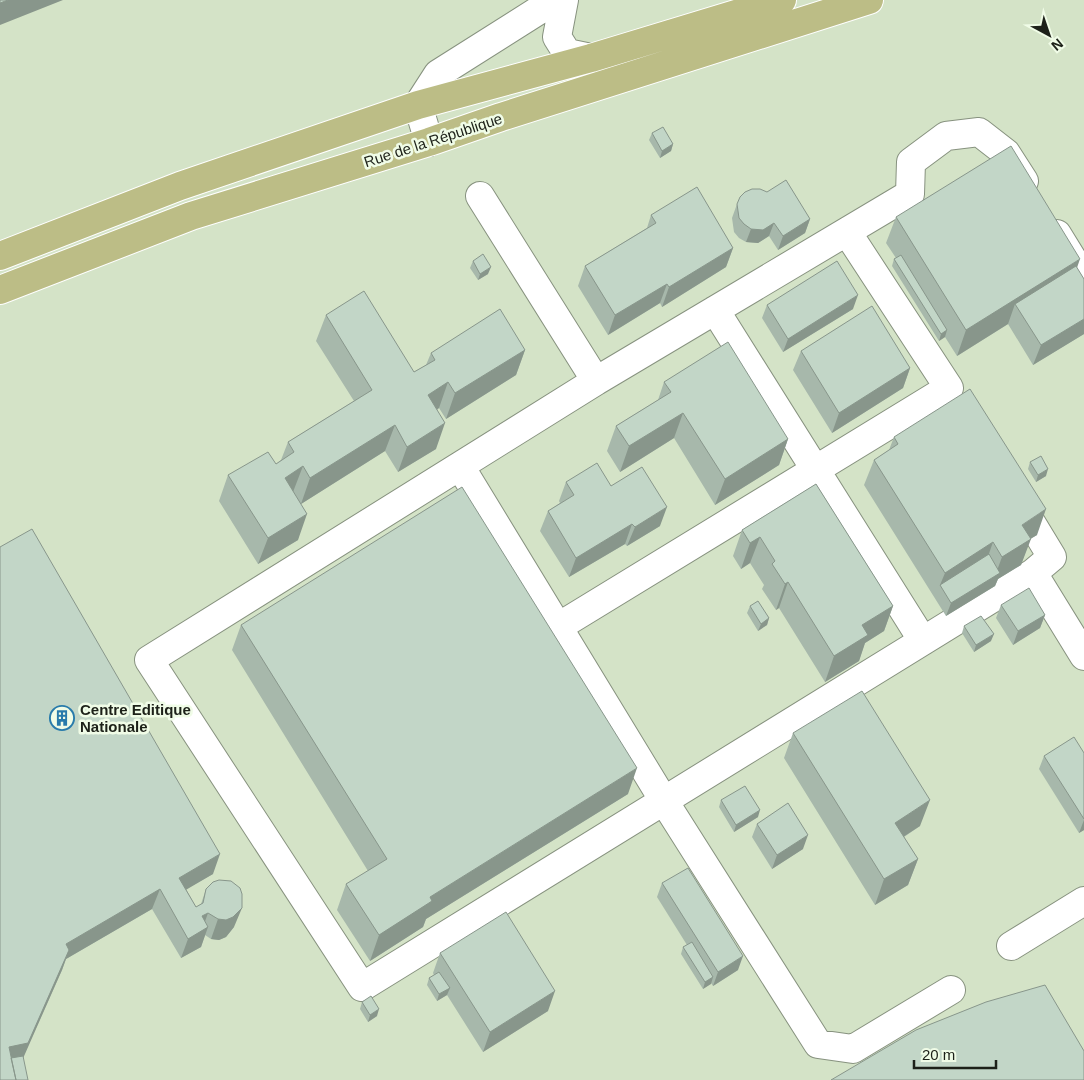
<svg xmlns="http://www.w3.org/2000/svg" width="1084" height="1080" viewBox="0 0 1084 1080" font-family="Arial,sans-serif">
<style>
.built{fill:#d4e3c7}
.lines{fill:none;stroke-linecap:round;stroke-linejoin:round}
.minor-casing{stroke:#87927f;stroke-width:30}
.major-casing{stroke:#fff;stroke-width:30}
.minor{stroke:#fff;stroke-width:28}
.major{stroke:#bcbd86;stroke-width:28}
.wall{fill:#a7b8ab}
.shaded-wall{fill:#88968b}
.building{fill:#c2d6c7;stroke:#88968b}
.labels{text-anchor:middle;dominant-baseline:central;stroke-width:5;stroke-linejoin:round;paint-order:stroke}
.street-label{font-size:15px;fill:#1d2119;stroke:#f0fce7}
.poi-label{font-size:15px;font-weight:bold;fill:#1d2119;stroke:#f0fce7;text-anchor:start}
</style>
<rect width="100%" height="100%" fill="#e3efda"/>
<!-- built -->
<path class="built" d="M0,0H1084V1080H0Z"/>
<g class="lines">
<defs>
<path id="minor" d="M564,0L557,37L567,53L591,58
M429,142L418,105L438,74L555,0
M480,196L596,381L910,194L911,162L946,136L979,132L1006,153L1024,181
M1057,234L1084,278
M715,310L923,641
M596,381L149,660L362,987L1033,573L1084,656
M460,466L664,801L818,1044L853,1049L951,990
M1018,501L1052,557L1033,573
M558,627L949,388L847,232
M1011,946L1084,901"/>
<path id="major" d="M0,256L180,186L418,105L591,58L782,0
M0,290L191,216L429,142L501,117L869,0"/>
</defs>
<!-- minor casing -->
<use href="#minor" class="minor-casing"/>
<!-- major casing -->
<use href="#major" class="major-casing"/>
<!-- minor -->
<use href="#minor" class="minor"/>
<!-- major -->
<use href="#major" class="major"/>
</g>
<!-- wall -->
<path class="wall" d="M652,133L673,144L671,151L660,158L649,140Z
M737,204L810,219L805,233L778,250L769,236L758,243L746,242L739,238L734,232L732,218Z
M651,215L733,248L726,267L662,307L660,303L608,335L578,286L585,266L647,228Z
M896,217L1077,268L1084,279V334L1033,365L1008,324L957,356L945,337L939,341L892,266L894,259L896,258L886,243Z
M473,261L488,274L478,280L470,268Z
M767,305L853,309L783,352L762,318Z
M326,315L414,372L426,365L431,353L525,350L516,375L446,419L439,408L437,410L436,449L398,472L385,451L301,504L298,540L258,564L219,501L228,475L276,464L281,460L288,442L354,401L316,341Z
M801,351L910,368L903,388L832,433L793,370Z
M664,382L788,439L779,465L715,505L674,438L620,472L607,451L616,426L658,400Z
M894,437L1037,535L1030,539L1021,565L998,579L995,586L946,616L864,485L874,460L889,450Z
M1030,462L1046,476L1036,482L1028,469Z
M566,482L611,486L660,526L627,546L625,544L569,577L540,531L548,511L560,503L559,501Z
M816,484L893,606L884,631L865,643L859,661L825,682L779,608L776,610L762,589L764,585L750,563L741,569L733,556L742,530Z
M0,547L213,874L186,889L196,907L201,904L206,889L234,927L226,937L219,940L211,939L205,935L201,947L181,958L152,909L66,959L62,970L23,1057L0,1080Z
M1001,605L1045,615L1040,628L1013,645L996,618Z
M750,606L769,618L767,625L758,631L747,613Z
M241,625L628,794L426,919L423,927L370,961L337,910L346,884L368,871L232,650Z
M964,626L991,641L974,652L962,633Z
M793,733L920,826L904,837L918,859L908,885L875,905L784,758Z
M1084,753V830L1079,833L1039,769L1044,756Z
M721,800L758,817L734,832L719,807Z
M757,824L803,849L772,869L752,837Z
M662,883L738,970L713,986L711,983L703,989L681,954L683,947L687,945L657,897Z
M440,953L548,1011L483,1052L447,995L437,1001L427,985L429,978L434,975L433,973Z
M362,1002L377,1016L368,1022L360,1009Z"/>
<!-- shaded-wall -->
<path class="shaded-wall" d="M8,0H63L0,25V3Z
M673,144L671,151L660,158L662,151Z
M810,219L805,233L778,250L783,236Z
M774,223L769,236L758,243L746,242L751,229Z
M733,248L726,267L662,307L669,287Z
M1080,259L1071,285L1015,304L1008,324L957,356L966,330Z
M491,267L488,274L478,280L480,274Z
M667,284L660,303L608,335L615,315Z
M858,295L853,309L783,352L788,339Z
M1084,319V334L1033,365L1041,345Z
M947,330L945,337L939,341L941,334Z
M525,350L516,375L446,419L455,393Z
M910,368L903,388L832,433L839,413Z
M448,382L439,408L418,421L428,395Z
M683,413L674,438L620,472L629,446Z
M445,423L436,449L398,472L407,447Z
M395,425L385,451L301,504L310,478Z
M788,439L779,465L715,505L725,479Z
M303,466L293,492L285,478Z
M1048,469L1046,476L1036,482L1038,475Z
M667,507L660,526L627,546L635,527Z
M1046,509L1037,535L1012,550L1031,539L1021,565L998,579L995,586L946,616L951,603L995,576L1002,557L1022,525Z
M307,514L298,540L258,564L268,538Z
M632,524L625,544L569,577L576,558Z
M760,537L750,563L741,569L750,543Z
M993,542L984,568L940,585L945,573Z
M788,582L779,608L776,610L785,584Z
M893,606L884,631L865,643L859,661L825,682L834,656L862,625Z
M1045,615L1040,628L1013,645L1018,631Z
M769,618L767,625L758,631L761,624Z
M994,634L991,641L974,652L976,645Z
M637,768L628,794L426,919L423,927L370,961L379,935L430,897Z
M930,800L920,826L886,848L895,823Z
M760,810L758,817L734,832L736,825Z
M1084,820V830L1079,833Z
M808,835L803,849L772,869L777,855Z
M220,854L213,874L172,898L179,878Z
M918,859L908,885L875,905L884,879Z
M160,889L152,909L66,959L62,970L21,1063L6,1066L9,1047L66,944Z
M242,908L234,927L226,937L219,940L211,939L218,919Z
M208,913L202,930L208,927L201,947L181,958L188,939L202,916Z
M743,956L738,970L713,986L718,972Z
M713,977L711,984L703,989L705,982Z
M450,988L447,995L437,1001L439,994Z
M555,991L548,1011L483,1052L490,1032Z
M379,1009L377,1016L368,1022L370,1015Z"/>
<!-- building -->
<path class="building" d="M0,0H8L0,3Z
M663,127L673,144L662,151L652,133Z
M1011,146L1080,259L966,330L896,217Z
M786,180L810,219L783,236L774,223L763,230L751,229L744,224L739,218L737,204L740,197L745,192L752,189H760L767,192Z
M697,187L733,248L669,287L667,284L615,315L585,266L656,223L651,215Z
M483,254L491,267L480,274L473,261Z
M901,255L947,330L941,334L894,259Z
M837,261L858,295L788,339L767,305Z
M1076,266L1084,279V319L1041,345L1015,304Z
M364,291L414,372L435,360L431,353L500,309L525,350L455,393L448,382L428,395L445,423L407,447L395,425L310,478L303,466L285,478L307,514L268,538L228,475L268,452L276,464L294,452L288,442L372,390L326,315Z
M872,306L910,368L839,413L801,351Z
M728,342L788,439L725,479L683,413L629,446L616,426L671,392L664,382Z
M970,389L1046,509L1022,525L1031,539L1002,557L993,542L945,573L874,460L898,444L894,437Z
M1041,456L1048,469L1038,475L1030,462Z
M597,463L611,486L642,467L667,507L635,527L632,524L576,558L548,511L574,495L566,482Z
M816,484L893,606L862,625L868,635L834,656L788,582L785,584L772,564L775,561L760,537L750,543L742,530Z
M462,487L637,768L430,897L432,901L379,935L346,884L387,859L241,625Z
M32,529L220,854L179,878L196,907L203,903L206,889L213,882L219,880L231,881L240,888L242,894V908L233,917L226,920L218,919L208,913L202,916L208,927L188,939L160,889L66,944L69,950L28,1043L9,1047L16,1080H0V547Z
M989,554L1000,573L951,603L940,585Z
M1029,588L1045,615L1018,631L1001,605Z
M758,601L769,618L761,624L750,606Z
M981,616L994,634L976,645L964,626Z
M862,691L930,800L895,823L918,859L884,879L793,733Z
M1074,737L1084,753V819L1044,756Z
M745,786L760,810L736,825L721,800Z
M788,803L808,835L777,855L757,824Z
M688,868L743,956L718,972L662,883Z
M506,912L555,991L490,1032L440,953Z
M692,942L713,977L705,982L683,947Z
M439,972L450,988L439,994L429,978Z
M1045,985L1084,1051V1080H831L916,1030L986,1002Z
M371,996L379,1009L370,1015L362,1002Z
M23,1056L28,1080H16L11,1058Z"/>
<!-- icons -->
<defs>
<symbol id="building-ring" viewBox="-11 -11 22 22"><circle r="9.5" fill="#f0fce7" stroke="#287bab" stroke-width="1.5"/><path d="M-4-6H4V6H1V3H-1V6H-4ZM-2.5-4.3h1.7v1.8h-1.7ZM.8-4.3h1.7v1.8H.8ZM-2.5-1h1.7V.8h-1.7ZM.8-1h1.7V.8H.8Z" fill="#287bab"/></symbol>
</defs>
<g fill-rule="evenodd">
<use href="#building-ring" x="48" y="704" width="28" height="28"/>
</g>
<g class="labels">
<!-- street labels -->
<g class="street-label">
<text transform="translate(433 140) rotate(-18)">Rue de la République</text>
</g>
<!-- poi labels -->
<g class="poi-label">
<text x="80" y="709">Centre Editique<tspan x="80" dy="17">Nationale</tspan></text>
</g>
</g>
<!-- north arrow -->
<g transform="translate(1049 35) rotate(140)" stroke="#f0fce7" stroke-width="4" paint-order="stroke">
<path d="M0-4L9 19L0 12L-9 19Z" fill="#1d2119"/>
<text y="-8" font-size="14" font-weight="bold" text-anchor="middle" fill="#1d2119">N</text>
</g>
<!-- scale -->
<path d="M914 1060v8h82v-8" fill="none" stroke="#1d2119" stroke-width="2.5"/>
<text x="922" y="1060" font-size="15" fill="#1d2119" stroke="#f0fce7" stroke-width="4" paint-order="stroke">20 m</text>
</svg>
